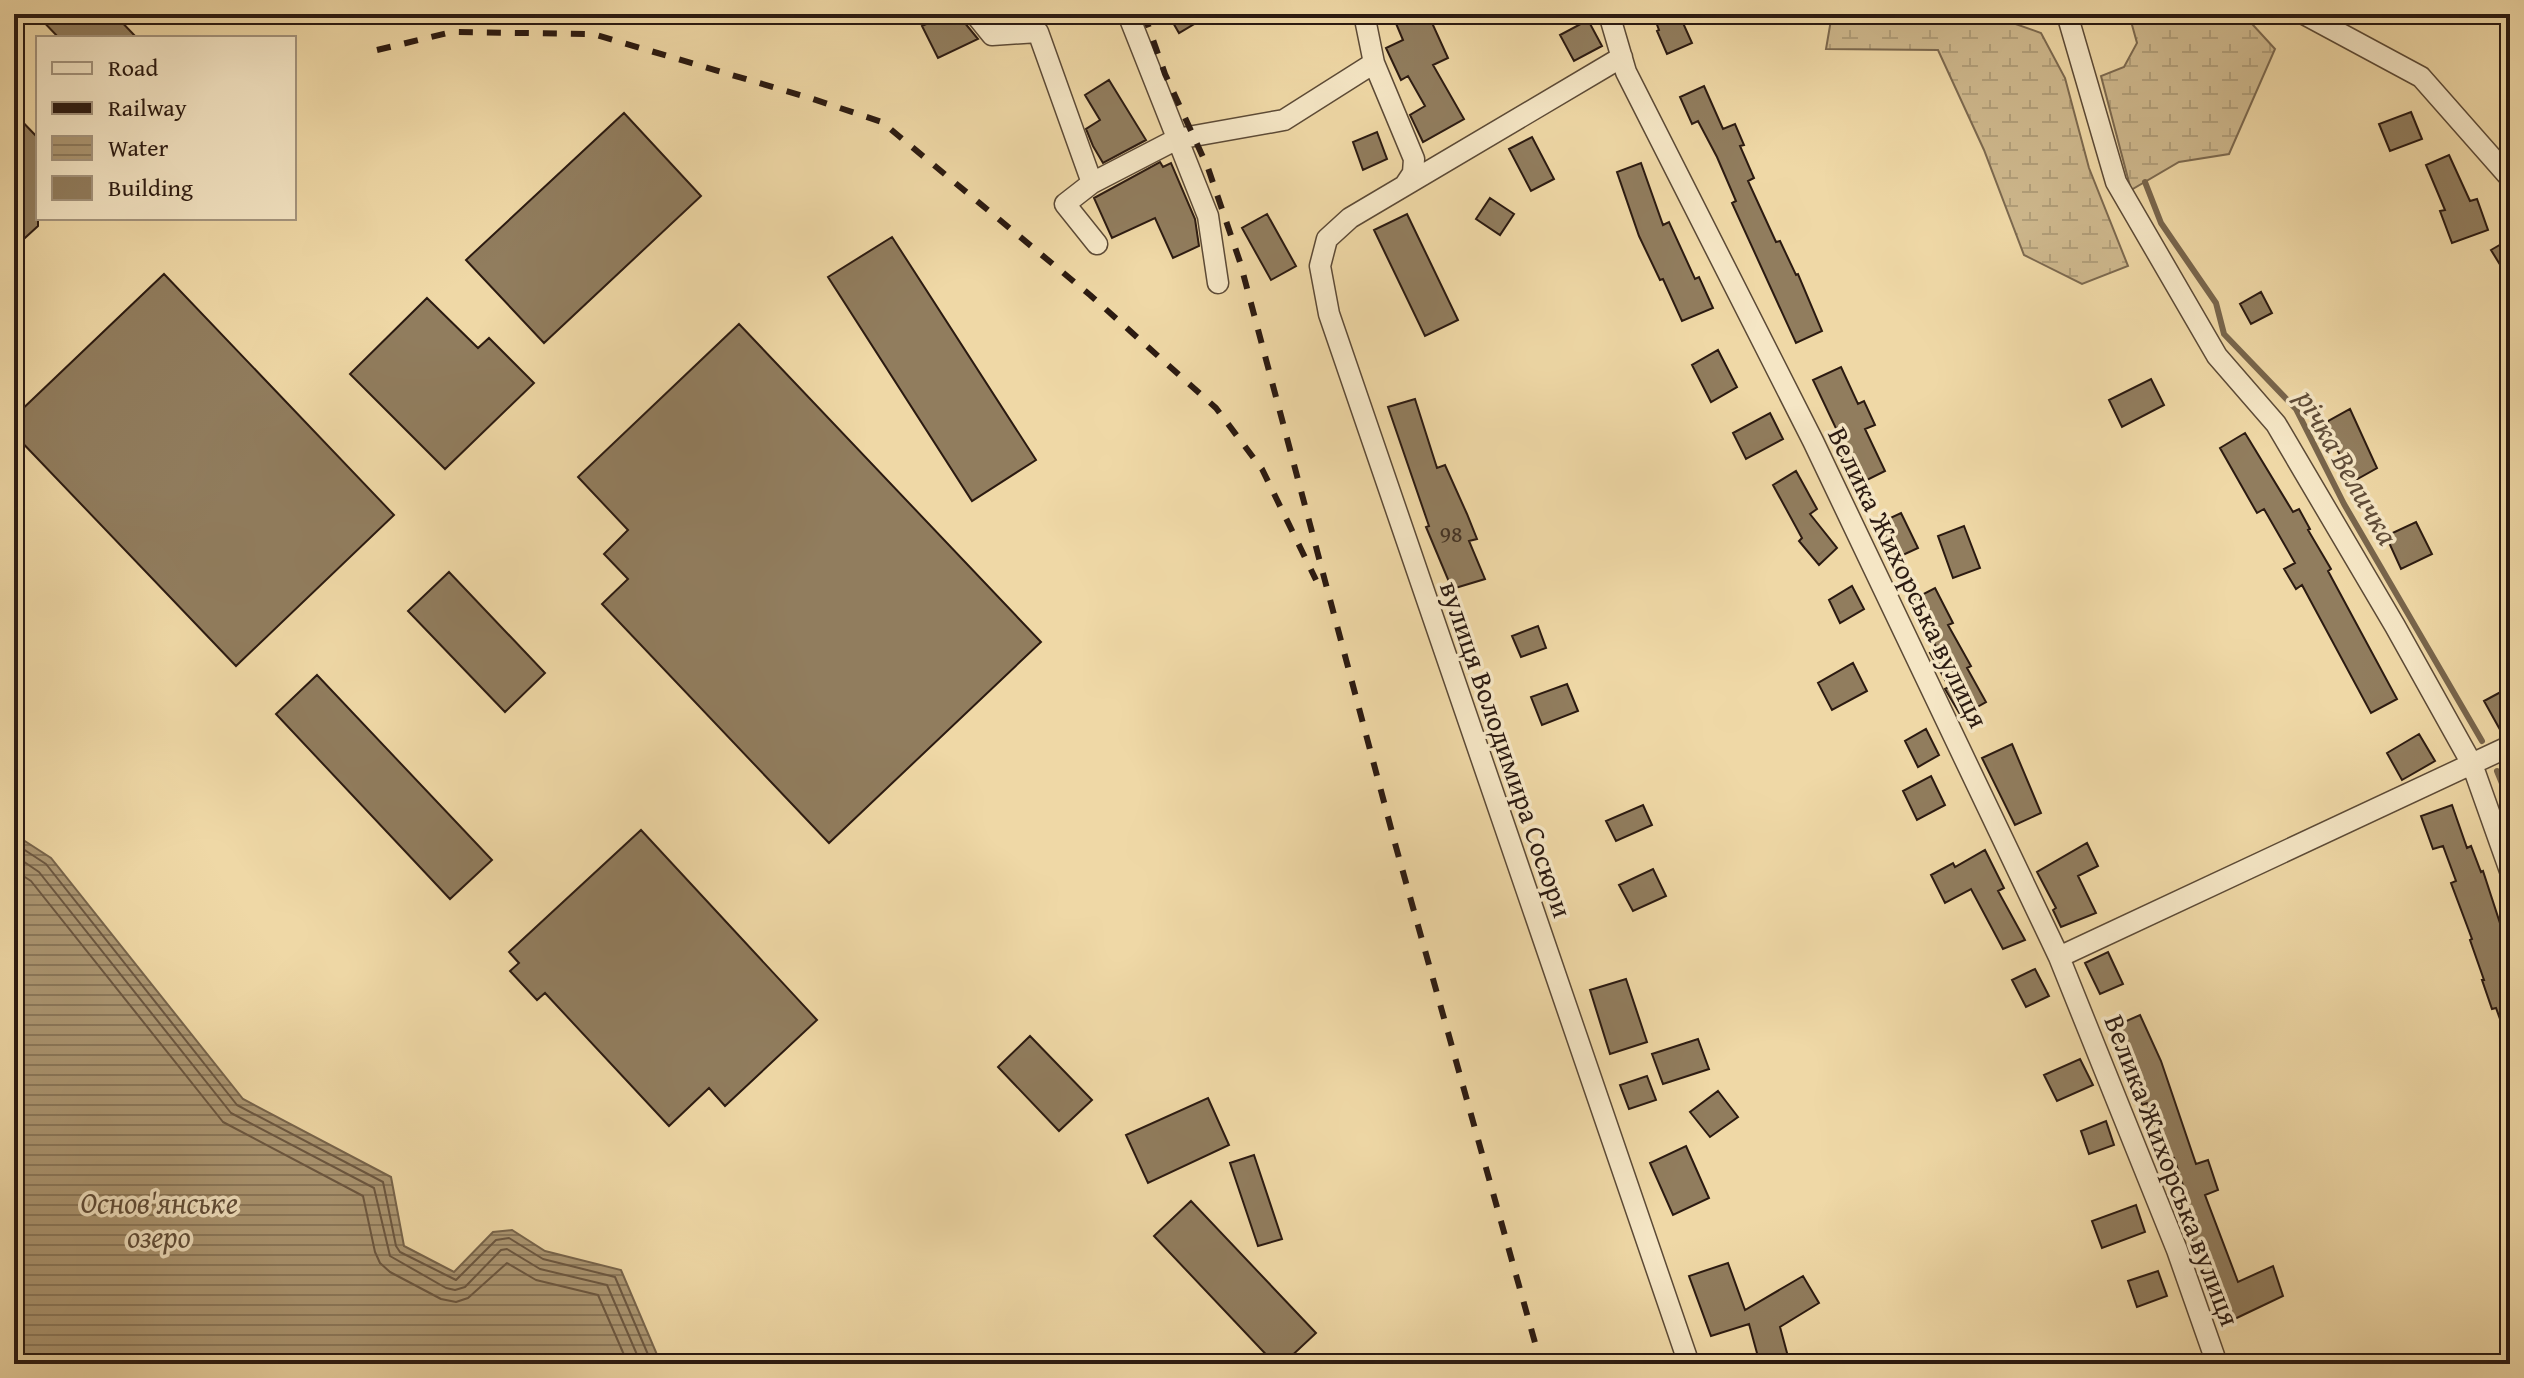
<svg xmlns="http://www.w3.org/2000/svg" width="2524" height="1378" viewBox="0 0 2524 1378" font-family="'Gentium Book Plus',serif">
<style>
.wetland{fill:url(#wetland-marsh);stroke:#7c694f;stroke-width:2}
.water{fill:url(#water-rules);stroke:#78654c;stroke-width:2}
.lines{fill:none;stroke-linecap:round;stroke-linejoin:round}
.shore{stroke:#6c5842;stroke-width:2}
.stream{stroke:#78654c;stroke-width:6}
.building{fill:#917d5e;stroke:#2b1a11;stroke-width:2}
.street-casing{stroke:#5c4a36;stroke-width:23}
.street{stroke:#f5e6c5;stroke-width:20}
.rail{stroke:#2b1a11;stroke-width:6;stroke-dasharray:14 14;stroke-linecap:butt}
.labels{text-anchor:middle;dominant-baseline:central;stroke-width:7;stroke-linejoin:round;paint-order:stroke}
.number-label{font-size:24px;fill:#443324}
.street-label{font-size:28px;fill:#2b1a11;stroke:#f5e6c5}
.water-label{font-size:30px;font-style:italic;fill:#5f4c38;stroke:#f5e6c5}
</style>
<defs>
<pattern id="wetland-marsh" width="20" height="14" patternUnits="userSpaceOnUse" patternTransform="scale(2)"><rect width="20" height="14" fill="#ceb88d"/><path d="M1 5h8M5 5V1M11 12h8M15 12V8" fill="none" stroke="#b19e79"/></pattern>
<pattern id="water-rules" width="6" height="5" patternUnits="userSpaceOnUse" patternTransform="scale(2)"><rect width="6" height="5" fill="#ac9773"/><path d="M0 2.5h6" fill="none" stroke="#8c7a5d"/></pattern>
</defs>
<rect width="100%" height="100%" fill="#efd8a6"/>
<filter id="stains"><feTurbulence type="fractalNoise" baseFrequency=".0025" numOctaves="4"/><feColorMatrix values="0 0 0 0 .2 0 0 0 0 .09 0 0 0 0 .02 0 0 0 .5 -.17"/></filter>
<radialGradient id="worn" r=".72"><stop offset=".6" stop-color="#630" stop-opacity="0"/><stop offset="1" stop-color="#630" stop-opacity=".3"/></radialGradient>
<!-- wetland -->
<path class="wetland" d="M1832,14H1968L2010,22L2041,33L2065,78L2089,168L2128,266L2082,284L2024,255L1984,150L1938,50L1826,49Z
M2129,14H2243L2275,49L2229,154L2179,162L2131,190L2101,76L2124,67L2137,43Z"/>
<!-- water -->
<path class="water" d="M14,834L51,858L243,1099L391,1177L404,1246L454,1272L493,1232L512,1230L545,1251L621,1270L661,1364H14Z"/>
<g class="lines">
<!-- shore -->
<path class="shore" d="M14,843L46,864L237,1105L383,1182L396,1246L400,1252L456,1280L496,1240L509,1238L543,1259L615,1277L652,1364
M14,855L39,872L231,1113L374,1188L390,1256L446,1288L455,1290L465,1287L501,1250L507,1249L540,1269L607,1285L641,1364
M14,870L31,881L223,1122L363,1196L375,1252L380,1263L390,1272L441,1299L456,1302L468,1298L507,1263L536,1280L598,1295L628,1364"/>
<!-- stream -->
<path class="stream" d="M2145,182L2161,223L2216,303L2224,334L2296,409L2344,504L2482,741
M2497,771L2510,803"/>
</g>
<!-- building -->
<path class="building" d="M36,14H114L137,38H59Z
M947,14H962L964,22L978,39L938,58L922,26Z
M1168,14H1211L1179,33Z
M1392,14H1428L1448,58L1433,65L1464,119L1423,142L1410,115L1425,106L1408,76L1401,80L1386,48L1403,40Z
M1653,14H1679L1692,43L1667,54L1657,31L1659,30Z
M1588,20L1602,46L1574,61L1560,35Z
M1109,80L1146,140L1103,163L1093,146L1086,129L1100,120L1085,95Z
M1704,86L1723,129L1735,124L1744,145L1740,146L1754,178L1748,181L1776,242L1780,241L1796,275L1798,274L1822,331L1796,343L1732,203L1736,201L1717,157L1698,121L1692,124L1680,97Z
M2411,112L2422,139L2390,151L2379,124Z
M14,113L38,138V226L14,248Z
M624,113L701,196L544,343L466,260Z
M1377,132L1387,159L1363,170L1353,142Z
M1532,137L1554,179L1531,191L1509,149Z
M2449,155L2470,201L2477,199L2488,230L2452,243L2440,211L2445,210L2426,165Z
M1160,162L1163,167L1171,163L1195,219L1199,246L1173,258L1155,218L1112,238L1094,198Z
M1641,163L1663,225L1669,222L1695,279L1699,277L1713,308L1682,321L1663,279L1660,280L1639,236L1617,172Z
M1490,198L1514,214L1500,235L1476,219Z
M1267,214L1296,266L1271,280L1242,228Z
M1407,214L1458,320L1425,336L1374,230Z
M892,237L1036,460L972,501L828,277Z
M2510,239V281L2491,250Z
M164,274L394,515L236,666L14,434V417Z
M2261,292L2272,313L2251,324L2240,304Z
M427,298L478,348L489,338L534,383L445,469L350,374Z
M739,324L1041,642L829,843L602,604L628,579L604,554L628,530L578,477Z
M1718,350L1737,387L1711,402L1692,365Z
M1841,367L1858,404L1864,401L1875,425L1865,429L1885,471L1857,485L1847,465L1852,462L1813,380Z
M2151,379L2164,405L2122,427L2109,400Z
M1415,399L1437,468L1445,465L1467,514L1477,539L1469,541L1485,579L1452,589L1426,527L1429,526L1388,407Z
M2350,409L2377,468L2354,481L2323,424Z
M1770,413L1783,439L1746,459L1733,433Z
M2245,433L2293,512L2299,509L2310,529L2308,530L2331,569L2328,571L2397,699L2371,713L2302,585L2296,589L2284,569L2295,563L2264,509L2257,513L2220,448Z
M1796,471L1817,509L1810,514L1837,548L1819,565L1799,541L1802,538L1773,485Z
M1901,513L1918,548L1890,561L1873,526Z
M2416,522L2432,554L2401,569L2386,536Z
M1964,526L1980,568L1953,578L1938,536Z
M449,572L545,673L505,712L408,611Z
M1852,586L1864,609L1840,623L1829,600Z
M1935,588L1953,623L1948,625L1971,666L1967,668L1986,702L1961,716L1945,689L1949,687L1930,653L1937,649L1912,600Z
M1538,626L1546,648L1521,657L1512,636Z
M1853,663L1867,691L1832,710L1818,683Z
M317,675L492,860L450,899L276,714Z
M1567,684L1578,711L1542,725L1531,697Z
M2510,687V733L2503,735L2484,701Z
M1926,729L1939,755L1918,767L1905,741Z
M2419,734L2435,761L2402,780L2387,753Z
M2012,744L2041,813L2015,825L1982,758Z
M1931,776L1945,805L1917,820L1903,791Z
M1643,805L1652,825L1616,841L1606,821Z
M2452,805L2467,848L2471,846L2481,872L2483,871L2510,954V1040L2508,1041L2496,1008L2492,1009L2482,980H2484L2470,940L2472,939L2451,883L2456,881L2443,846L2433,849L2421,816Z
M641,830L817,1020L725,1106L709,1088L669,1126L545,993L537,1000L510,971L519,963L509,952Z
M2087,843L2098,866L2078,876L2096,913L2061,927L2053,910L2056,908L2037,872Z
M1985,850L2004,888L1998,891L2025,940L2003,949L1971,889L1945,903L1931,875L1953,863L1955,867Z
M1653,869L1666,896L1633,911L1619,885Z
M2108,952L2123,984L2100,994L2085,963Z
M2035,969L2049,996L2026,1007L2012,980Z
M1626,979L1647,1042L1610,1054L1590,990Z
M2140,1015L2161,1061L2196,1164L2208,1160L2218,1190L2205,1195L2238,1282L2273,1266L2283,1296L2224,1324L2196,1242L2193,1243L2185,1219L2193,1216L2174,1158L2168,1160L2147,1103L2142,1105L2130,1073L2133,1072L2113,1027Z
M1030,1036L1092,1100L1059,1131L998,1067Z
M1698,1039L1709,1069L1663,1084L1652,1054Z
M2080,1059L2093,1085L2057,1101L2044,1075Z
M1647,1076L1656,1100L1629,1109L1620,1085Z
M1718,1091L1738,1117L1710,1137L1690,1112Z
M1208,1098L1229,1145L1148,1183L1126,1135Z
M2106,1121L2114,1145L2089,1154L2081,1131Z
M1686,1146L1709,1198L1673,1215L1650,1163Z
M1254,1155L1282,1239L1258,1246L1230,1163Z
M1191,1201L1316,1333L1283,1364H1275L1154,1236Z
M2136,1205L2145,1232L2102,1248L2092,1221Z
M1728,1263L1745,1310L1803,1276L1819,1303L1780,1327L1790,1364H1760L1749,1324L1711,1336L1689,1276Z
M2158,1271L2167,1296L2137,1307L2128,1281Z"/>
<g class="lines">
<defs>
<path id="street" d="M975,14L992,35L1038,32L1092,183
M1128,14L1208,216L1218,283
M1364,14L1374,63L1414,159L1413,173L1405,185
M1609,14L1626,72L1813,441L2059,957L2177,1250L2217,1364
M2067,14L2116,182L2217,356L2276,424L2395,626L2472,764L2510,871
M2304,14L2421,77L2510,178
M1622,57L1350,218L1327,239L1320,266L1329,314L1689,1364
M1097,244L1065,204L1092,183L1177,139L1284,120L1374,63
M2059,957L2510,746"/>
</defs>
<!-- street casing -->
<use href="#street" class="street-casing"/>
<!-- street -->
<use href="#street" class="street"/>
<!-- rail -->
<path class="rail" d="M1144,14L1165,74L1208,168L1240,262L1396,847L1541,1364
M377,50L452,32L593,34L810,98L882,122L1090,295L1216,408L1262,469L1316,580"/>
</g>
<g class="labels">
<!-- number labels -->
<g class="number-label">
<text x="1451" y="533">98</text>
</g>
<!-- street labels -->
<g class="street-label">
<text transform="translate(1909 577) rotate(64)">Велика Жихорська вулиця</text>
<text transform="translate(1507 749) rotate(71)">вулиця Володимира Сосюри</text>
<text transform="translate(2173 1170) rotate(69)">Велика Жихорська вулиця</text>
</g>
<!-- water labels -->
<g class="water-label">
<text transform="translate(2348 467) rotate(60)">річка Величка</text>
<text x="159" y="1202">Основ'янське<tspan x="159" dy="34">озеро</tspan></text>
</g>
</g>
<!-- margin -->
<rect width="2524" height="1378" fill="none" stroke="#efd8a6" stroke-width="48"/>
<rect x="16" y="16" width="2492" height="1346" fill="none" stroke="#2b1a11" stroke-width="4"/>
<rect x="24" y="24" width="2476" height="1330" fill="none" stroke="#2b1a11" stroke-width="2"/>
<!-- legend -->
<rect x="36" y="36" width="260" height="184" fill="#f5e6c5" stroke="#a4947d" stroke-width="2"/>
<rect x="52" y="62" width="40" height="12" fill="#f5e6c5" stroke="#a4947d" stroke-width="2"/>
<text x="108" y="76" font-size="24" fill="#2b1a11">Road</text>
<rect x="52" y="102" width="40" height="12" fill="#2b1a11" stroke="#a4947d" stroke-width="2"/>
<text x="108" y="116" font-size="24" fill="#2b1a11">Railway</text>
<rect x="52" y="136" width="40" height="24" fill="url(#water-rules)" stroke="#a4947d" stroke-width="2"/>
<text x="108" y="156" font-size="24" fill="#2b1a11">Water</text>
<rect x="52" y="176" width="40" height="24" fill="#917d5e" stroke="#a4947d" stroke-width="2"/>
<text x="108" y="196" font-size="24" fill="#2b1a11">Building</text>
<rect width="100%" height="100%" filter="url(#stains)"/>
<rect width="100%" height="100%" fill="url(#worn)"/>
</svg>
